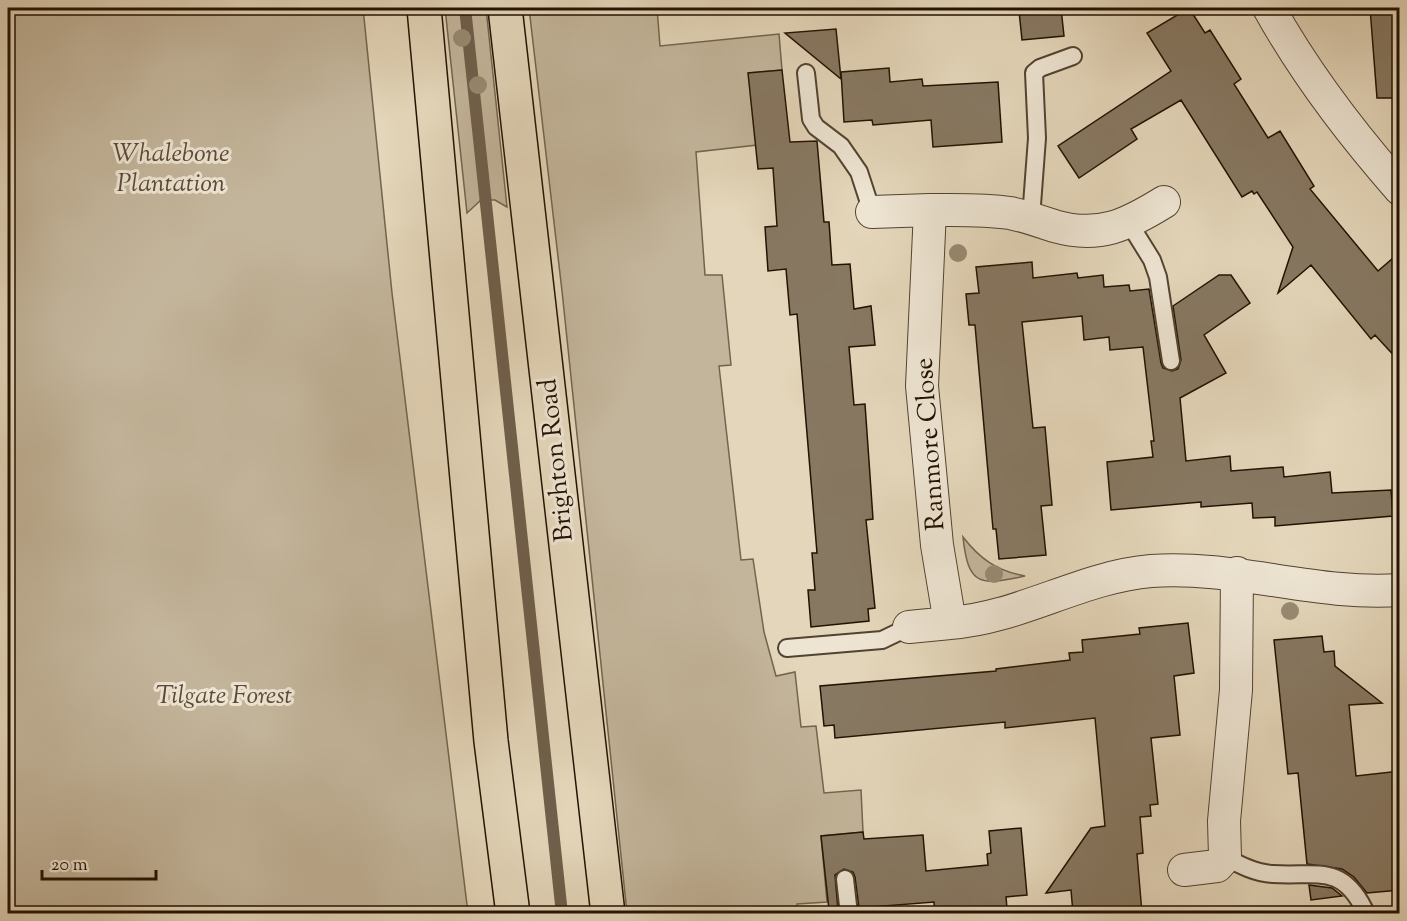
<svg xmlns="http://www.w3.org/2000/svg" width="1407" height="921" viewBox="0 0 1407 921" font-family="'Sorts Mill Goudy',serif">
<style>
.green{fill:#c3b59b;stroke:#72644e;stroke-width:1.5}
.lines{fill:none;stroke-linecap:round;stroke-linejoin:round}
.stream{stroke:#6f5f4b;stroke-width:12}
.building{fill:#877862;stroke:#221202;stroke-width:1.5}
.lane-casing{stroke:#524330;stroke-width:20}
.street-casing{stroke:#524330;stroke-width:34}
.primary-casing{stroke:#221202;stroke-width:36}
.lane{stroke:#ede4d2;stroke-width:16}
.street{stroke:#ede4d2;stroke-width:32}
.primary{stroke:#e4d6ba;stroke-width:33}
.tree{fill:#988a72}
.labels{text-anchor:middle;dominant-baseline:central;stroke-width:6;stroke-linejoin:round;paint-order:stroke}
.park-label{font-size:26px;font-style:italic;fill:#5a4b38;stroke:#ede4d2}
.street-label{font-size:26px;fill:#221202;stroke:#ede4d2}
</style>
<rect width="100%" height="100%" fill="#e4d6ba"/>
<filter id="stains"><feTurbulence type="fractalNoise" baseFrequency=".00333" numOctaves="4"/><feColorMatrix values="0 0 0 0 .2 0 0 0 0 .09 0 0 0 0 .02 0 0 0 .5 -.17"/></filter>
<radialGradient id="worn" r=".72"><stop offset=".6" stop-color="#630" stop-opacity="0"/><stop offset="1" stop-color="#630" stop-opacity=".3"/></radialGradient>
<!-- green -->
<path class="green" d="M8,8H363L392,293L468,913H8Z
M445,8H486L507,207L495,200H481L467,213Z
M529,8H657L660,46L779,34L782,70L749,73L757,145L696,152L705,275H722L731,365L719,366L741,560L753,559L764,632L776,676L795,672L801,727L816,726L824,793L861,790L863,832L821,836L827,902L797,904L798,913H627L562,291Z
M963,537C980,559 997,571 1025,576C980,586 968,586 963,537Z"/>
<g class="lines">
<!-- stream -->
<path class="stream" d="M465,8L562,914"/>
</g>
<!-- building -->
<path class="building" d="M1061,8L1064,36L1022,40L1019,11Z
M1189,8L1205,33L1210,30L1241,79L1234,84L1268,138L1280,131L1314,186L1310,189L1378,271L1400,252V362L1375,335L1371,339L1311,265L1278,293L1293,247L1257,192L1254,194L1252,191L1242,197L1181,100L1131,129L1137,139L1079,178L1058,146L1171,71L1147,33Z
M1370,8H1400V98H1377Z
M836,29L841,79L785,33Z
M889,68L890,82L922,79L923,86L998,82L1002,142L933,147L931,120L873,125L872,120L844,122L841,72Z
M782,70L790,142L817,141L824,222H829L832,265L850,264L854,309L871,306L875,345L849,347L854,405L865,404L869,461L873,519L866,520L875,608L868,609L869,621L811,627L808,590H815L812,553H817L797,314L790,315L786,269L768,271L765,227L777,226L773,168L758,169L748,73Z
M1032,262L1033,278L1077,273L1078,278L1103,275L1104,287L1129,285L1130,291L1149,289L1161,363L1163,368L1172,371L1178,369L1181,360L1173,306L1219,275H1231L1250,303L1204,335L1226,373L1180,398L1186,461L1230,456L1231,471L1283,467L1284,477L1330,472L1332,493L1391,490L1393,516L1275,526V517L1253,518L1252,503L1201,507V502L1111,510L1107,462L1153,457L1151,441H1154L1143,347L1110,350L1109,337L1084,340L1082,316L1022,322L1033,428L1045,427L1052,505L1041,506L1046,555L999,559L996,529H993L975,325H969L966,294L979,293L976,267Z
M1188,623L1194,673L1174,676L1180,735L1151,738L1158,804L1150,805L1151,816L1140,817L1143,853L1137,854L1142,913H1073L1071,890L1046,893L1091,828L1105,826L1095,718L1005,728V722L835,738L834,725L824,726L820,686L996,671V669L1070,660L1069,653L1083,652L1082,640L1140,634L1139,628Z
M1322,636L1324,652L1334,651L1335,666L1382,703L1349,705L1356,776L1400,771V890L1367,893L1354,877L1342,869L1307,864L1298,773L1288,774L1274,640Z
M1021,828L1027,895L1006,897L1007,908L935,914L934,902L859,908L855,877L853,872L844,869L835,875L838,910H829L821,836L863,832L864,839L923,835L926,871L988,865L987,854L991,853L989,831Z
M1309,885L1332,888L1342,896L1311,900Z"/>
<g class="lines">
<defs>
<path id="lane" d="M806,73L811,119L816,127L841,146L859,172L872,212
M1031,218L1037,138L1034,73L1040,68L1073,56
M1129,223L1152,260L1158,277L1171,361
M787,648L882,640L909,627
M1225,857C1240,865 1255,873 1273,874C1316,877 1341,863 1364,909
M845,879L849,914"/>
<path id="street" d="M1269,8C1305,73 1350,132 1400,189
M1164,202C1127,225 1099,239 1054,226C1039,221 1025,216 1010,213C983,209 957,210 930,210L922,386L937,545L950,623C1020,618 1081,577 1151,571C1235,565 1316,596 1400,590
M872,212L930,210
M909,627L950,623
M1184,870L1217,866L1225,857L1224,821L1236,690L1237,573"/>
<path id="primary" d="M424,8L491,741L513,914
M505,8L608,914"/>
</defs>
<!-- lane casing -->
<use href="#lane" class="lane-casing"/>
<!-- street casing -->
<use href="#street" class="street-casing"/>
<!-- primary casing -->
<use href="#primary" class="primary-casing"/>
<!-- lane -->
<use href="#lane" class="lane"/>
<!-- street -->
<use href="#street" class="street"/>
<!-- primary -->
<use href="#primary" class="primary"/>
</g>
<!-- trees -->
<g class="tree">
<circle cx="462" cy="38" r="9"/>
<circle cx="478" cy="85" r="9"/>
<circle cx="958" cy="253" r="9"/>
<circle cx="994" cy="574" r="9"/>
<circle cx="1290" cy="611" r="9"/>
</g>
<g class="labels">
<!-- park labels -->
<g class="park-label">
<text x="171" y="154">Whalebone<tspan x="171" dy="30">Plantation</tspan></text>
<text x="224" y="696">Tilgate Forest</text>
</g>
<!-- street labels -->
<g class="street-label">
<text transform="translate(931 444) rotate(-94)">Ranmore Close</text>
<text transform="translate(557 460) rotate(-96)">Brighton Road</text>
</g>
</g>
<!-- margin -->
<rect width="1407" height="921" fill="none" stroke="#e4d6ba" stroke-width="30"/>
<rect x="9" y="9" width="1389" height="903" fill="none" stroke="#221202" stroke-width="3"/>
<rect x="15" y="15" width="1377" height="891" fill="none" stroke="#221202" stroke-width="1.5"/>
<!-- scale -->
<path d="M42 870v9h114v-9" fill="none" stroke="#221202" stroke-width="3"/>
<text x="51" y="870" font-size="18" fill="#221202" stroke="#ede4d2" stroke-width="4.5" paint-order="stroke">20 m</text>
<rect width="100%" height="100%" filter="url(#stains)"/>
<rect width="100%" height="100%" fill="url(#worn)"/>
</svg>
